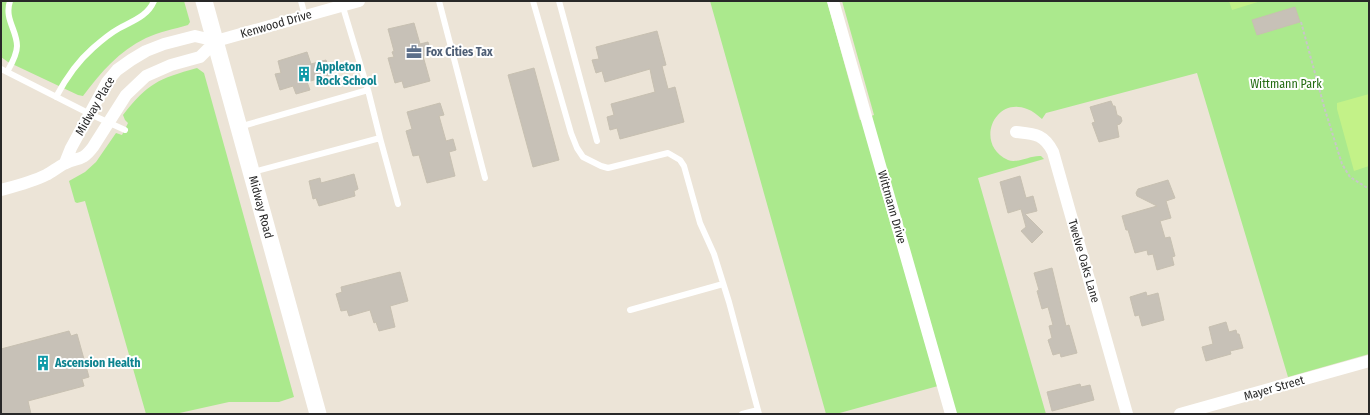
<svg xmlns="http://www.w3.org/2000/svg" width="1370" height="415" viewBox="0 0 1370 415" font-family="'Fira Sans Condensed',sans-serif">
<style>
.green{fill:#abe98d}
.pitch{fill:#c3f288}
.building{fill:#c7c1b7;stroke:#c7c0b1}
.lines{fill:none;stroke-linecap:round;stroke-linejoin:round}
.path{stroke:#c7c7c7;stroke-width:2;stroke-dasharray:3 2;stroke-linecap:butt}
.lane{stroke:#fff;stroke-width:6}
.street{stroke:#fff;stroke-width:12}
.secondary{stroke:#fff;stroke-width:17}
.labels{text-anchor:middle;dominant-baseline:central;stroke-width:4;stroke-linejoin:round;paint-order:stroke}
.street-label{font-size:12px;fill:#282828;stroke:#fff}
.service-label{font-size:12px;font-weight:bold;fill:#4e5e75;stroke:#fff;text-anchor:start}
.culture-label{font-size:12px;font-weight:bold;fill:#0d838f;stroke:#fff;text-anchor:start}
.park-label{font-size:12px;fill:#236b12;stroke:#fff}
</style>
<rect width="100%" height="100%" fill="#ece4d7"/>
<!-- green -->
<path class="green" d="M1,1H184L190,22L188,25C174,29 159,32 146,38C119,51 101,72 83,96L78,95L8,62L1,57Z
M710,1H827L860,120L874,115L842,1H1369V354L1288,377L1197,73L1046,113L1042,119C1037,115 1033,111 1027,109C994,96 974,145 1008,160C1017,164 1030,155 1041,156L1044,159L978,178L1046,414H955L938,386L836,414H826Z
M197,68L204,73L294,397L279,402H229L175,414H146L85,201L77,203L75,202L69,181L85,172L96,162L116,133L122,135L128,123L125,120L123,115C148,83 158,79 197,68Z"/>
<!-- pitch -->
<path class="pitch" d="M1229,1H1261L1232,10Z
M1369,94V166L1354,171L1337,109V103Z"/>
<!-- building -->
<path class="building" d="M1295,7L1300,22L1257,35L1252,20Z
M414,23L420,44L428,42L431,54L423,56L430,81L404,88L402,81L395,83L388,58L394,57L392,52L394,51L388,29Z
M657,31L666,65L662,66L668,89L675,87L684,122L620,139L617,128L610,130L607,117L614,115L611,104L655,92L652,79L650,69L605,82L602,71L596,73L592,60L599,59L596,47Z
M307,52L311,64L326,60L331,75L307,82L310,90L296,94L293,86L280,90L275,74L281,73L278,61Z
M534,68L559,160L533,167L508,75Z
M1111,101L1113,106H1115L1117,115L1121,117L1122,121L1120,124L1117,125L1119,137L1099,142L1092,123L1095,122L1090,107Z
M440,103L444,115L439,116L446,141L453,139L456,150L449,152L455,176L427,183L419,155L413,156L406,131L412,129L407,112Z
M354,174L358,189L354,191L355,196L319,206L316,198L313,199L309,181L320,178L321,183Z
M1020,176L1026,198L1033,196L1037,211L1025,214L1043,232L1032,243L1021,231L1026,227L1021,209L1008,213L1000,182Z
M1168,180L1175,198L1166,201L1171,218L1160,221L1165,238L1170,237L1175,256L1172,257L1174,265L1157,270L1153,254L1148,255L1147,250L1135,253L1128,230H1126L1122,216L1157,206L1137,196L1136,193L1138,189Z
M1052,268L1066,326L1069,325L1077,353L1061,357L1060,353L1053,355L1048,340L1052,338L1049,326L1053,325L1048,307L1042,309L1037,291L1039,290L1034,273Z
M400,272L408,301L390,306L395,327L379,331L376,322L374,323L370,310L349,316L347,310L341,311L336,294L342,292L341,287Z
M1146,292L1147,296L1158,293L1164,320L1142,326L1139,315L1135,316L1130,297Z
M1226,322L1229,332L1236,330L1237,334H1239L1243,348L1230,351L1231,354L1206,361L1202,347L1213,344L1209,327Z
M69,331L71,336L77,334L89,377L82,379L84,386L28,401L31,414H1V349Z
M1080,384L1081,387L1090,385L1094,400L1052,411L1047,392Z"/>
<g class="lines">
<!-- path -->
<path class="path" d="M1301,22L1325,110L1342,164L1350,177L1369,189"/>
<!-- lane -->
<path class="lane" d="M301,1L305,16
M439,1L485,178
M533,1L571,133L577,148L583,157L601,166L608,168L668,153L680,160L684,166L700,223L714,254L729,302L759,414
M559,1L597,141
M1,69L90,114L125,130
M7,72C11,65 17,55 17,46C17,30 4,19 10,1
M56,97C66,78 77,62 93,48C101,41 109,34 118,29C132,21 147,17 154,1
M239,127L368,90L342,4
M380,138L398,204
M253,172L380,138L368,90
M630,310L723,284
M742,414L758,410"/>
<!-- street -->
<path class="street" d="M833,1L951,414
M1016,132C1035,134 1044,134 1053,152L1127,414
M65,163L71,148L107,82L117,70L131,60L146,51L164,44L195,36L216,41L359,1
M1,190C16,186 32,182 46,175C52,172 58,167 64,164C78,156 81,163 93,147L126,95L146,76L171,65L200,57L216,41
M1180,414L1369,361"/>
<!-- secondary -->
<path class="secondary" d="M204,1L318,414"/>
</g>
<!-- icons -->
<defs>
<symbol id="office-bare" viewBox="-9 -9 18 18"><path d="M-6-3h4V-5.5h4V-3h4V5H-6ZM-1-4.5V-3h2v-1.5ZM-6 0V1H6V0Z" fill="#5c6f8a" stroke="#fff" stroke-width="2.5" paint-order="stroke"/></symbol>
<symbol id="building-bare" viewBox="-9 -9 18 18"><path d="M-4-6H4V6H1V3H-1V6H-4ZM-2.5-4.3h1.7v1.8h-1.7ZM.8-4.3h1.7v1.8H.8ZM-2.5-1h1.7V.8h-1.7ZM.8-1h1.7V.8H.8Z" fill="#0f9aa8" stroke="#fff" stroke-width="2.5" paint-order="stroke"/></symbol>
</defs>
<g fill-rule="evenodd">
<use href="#office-bare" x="403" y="41" width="22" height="22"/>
<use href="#building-bare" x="293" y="63" width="22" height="22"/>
<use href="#building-bare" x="32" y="352" width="22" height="22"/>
</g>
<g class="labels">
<!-- street labels -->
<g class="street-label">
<text transform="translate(276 24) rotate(-16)">Kenwood Drive</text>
<text transform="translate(95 106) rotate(-60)">Midway Place</text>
<text transform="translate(261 207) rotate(75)">Midway Road</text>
<text transform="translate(892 207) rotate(74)">Wittmann Drive</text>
<text transform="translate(1084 261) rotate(74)">Twelve Oaks Lane</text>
<text transform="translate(1274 388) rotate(-16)">Mayer Street</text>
</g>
<!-- service labels -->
<g class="service-label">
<text x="426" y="52">Fox Cities Tax</text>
</g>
<!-- culture labels -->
<g class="culture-label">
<text x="316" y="67">Appleton<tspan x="316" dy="14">Rock School</tspan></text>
<text x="55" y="363">Ascension Health</text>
</g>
<!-- park labels -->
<g class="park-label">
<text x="1286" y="84">Wittmann Park</text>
</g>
</g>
<!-- border -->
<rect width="1370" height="415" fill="none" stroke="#282828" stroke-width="4"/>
</svg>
